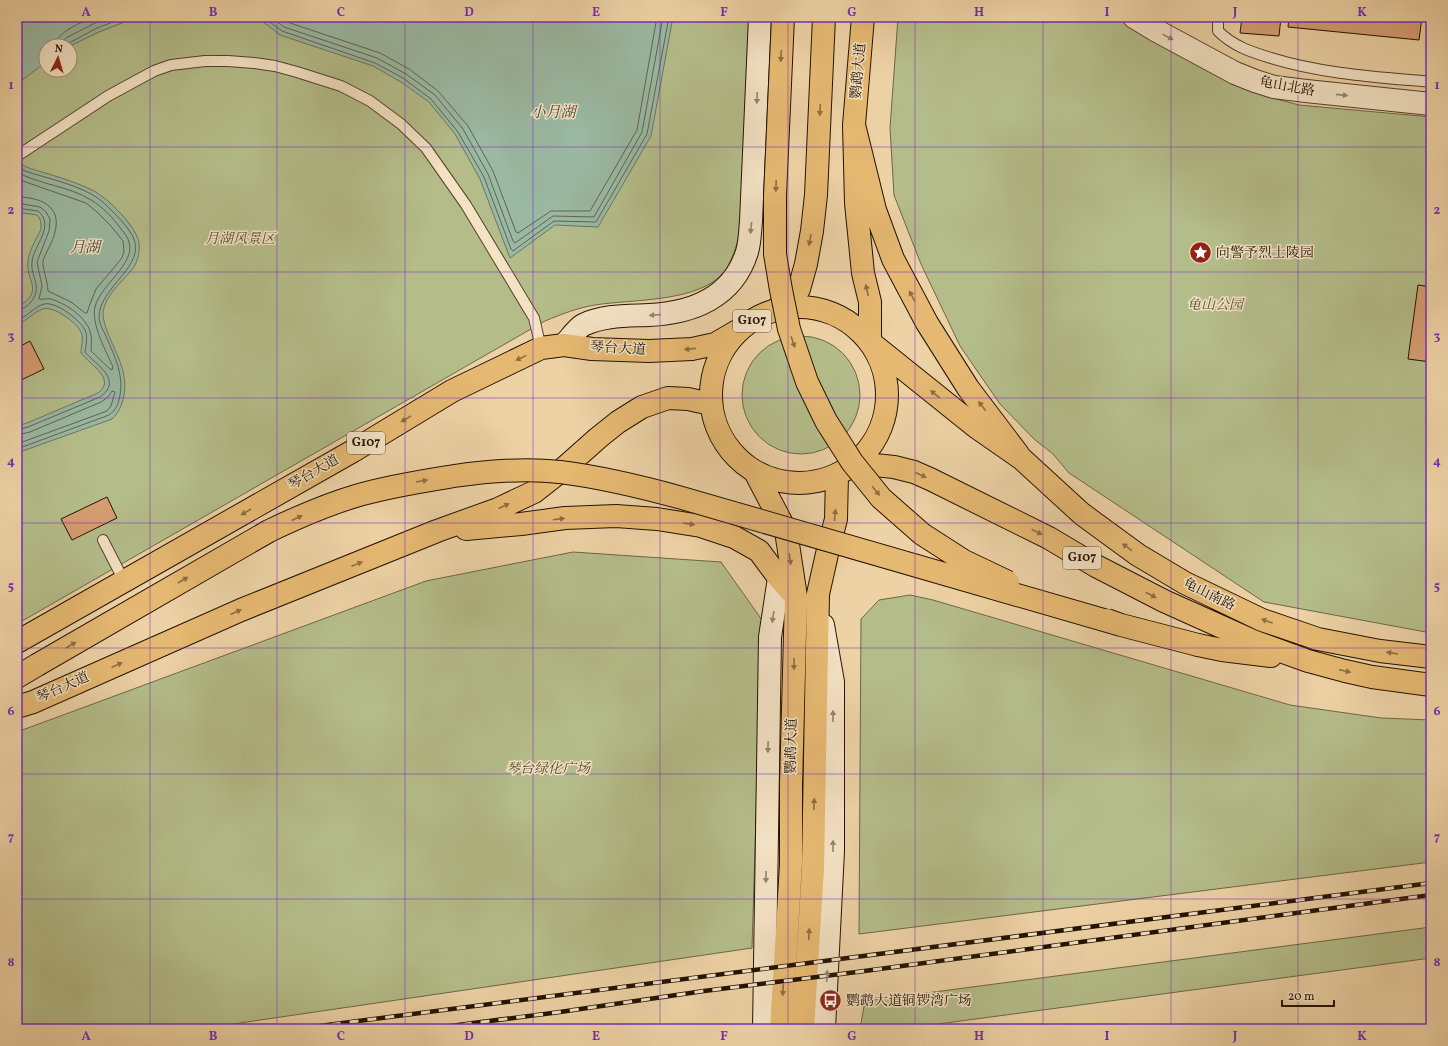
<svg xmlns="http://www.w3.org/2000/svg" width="1448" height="1046" viewBox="0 0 1448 1046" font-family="Vollkorn,'Noto Serif SC',serif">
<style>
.green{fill:#b4bd8a;stroke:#6c6746;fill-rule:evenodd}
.water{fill:#9ab8a2;stroke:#6a7562}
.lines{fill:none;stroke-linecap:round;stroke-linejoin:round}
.shore{stroke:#5e6452;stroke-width:1}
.building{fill:#d69e72;stroke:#231101}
.service-casing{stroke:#56412a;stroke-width:12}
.tertiary-casing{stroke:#56412a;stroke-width:24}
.secondary-casing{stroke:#231101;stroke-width:24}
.primary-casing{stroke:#231101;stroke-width:24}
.trunk-casing{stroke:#231101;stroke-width:24}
.service{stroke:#f3e2c4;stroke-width:10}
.tertiary{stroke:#f3e2c4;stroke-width:22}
.secondary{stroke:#f3e2c4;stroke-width:22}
.primary{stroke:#e6b972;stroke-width:22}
.trunk{stroke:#e6b972;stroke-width:22}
.rail-casing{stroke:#231101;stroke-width:4.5}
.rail{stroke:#f3e2c4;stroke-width:3;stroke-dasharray:9;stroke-linecap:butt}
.trunk-bridge-casing{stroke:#231101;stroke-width:24;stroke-linecap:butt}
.trunk-bridge{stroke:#e6b972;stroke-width:22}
.oneway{fill:#95846c}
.oneway2{fill:#8e6d3f}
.grid{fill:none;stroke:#7b2cbf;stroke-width:1;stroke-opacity:0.55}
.labels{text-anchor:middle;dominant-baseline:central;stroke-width:3;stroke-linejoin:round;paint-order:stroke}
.shield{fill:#f3e2c4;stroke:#61503c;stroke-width:1}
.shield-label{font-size:13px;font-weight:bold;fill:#231101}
.street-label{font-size:14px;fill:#231101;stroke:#f3e2c4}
.park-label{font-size:14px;font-style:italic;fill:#564d31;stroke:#f3e2c4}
.poi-label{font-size:14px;fill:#231101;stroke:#f3e2c4;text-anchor:start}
.water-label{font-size:15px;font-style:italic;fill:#4d4b39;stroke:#f3e2c4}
.neatline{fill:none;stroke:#7b2cbf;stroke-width:1.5}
.grid-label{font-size:13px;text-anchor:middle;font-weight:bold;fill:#7b2cbf}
</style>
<rect width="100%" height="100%" fill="#edd2a5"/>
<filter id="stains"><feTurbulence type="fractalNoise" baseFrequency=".005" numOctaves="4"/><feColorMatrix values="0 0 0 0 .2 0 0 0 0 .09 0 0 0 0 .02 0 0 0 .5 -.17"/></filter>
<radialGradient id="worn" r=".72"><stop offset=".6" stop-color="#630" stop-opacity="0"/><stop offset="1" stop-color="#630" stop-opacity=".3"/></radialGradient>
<!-- green -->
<path class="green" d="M17,17H754L743,223C739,237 733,260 725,271C700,303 632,299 595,305C577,308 562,314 545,321L17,624ZM46,46H70V70H46Z
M898,17H1118L1159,43L1237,84L1265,96L1299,105L1431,117V633L1264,602L1069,473L1053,454L1034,439L1000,404L960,346L921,264L894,195L890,128Z
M742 395a59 59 0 1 1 118 0a59 59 0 1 1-118 0Z
M573,552L721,562L762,620L752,948L199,1029H17V732L426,581Z
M910,595L933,600L1290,705L1381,718L1431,720V862L859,934L861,619L879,600Z
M1431,927V958L901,1029H860L865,1001Z"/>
<!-- water -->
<path class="water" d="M17,17H137L99,32L70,46H46V62L17,84Z
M257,17H673L651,136L598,227L555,225L510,258L480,179L455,134L429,102L401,82L373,66L280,35Z
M17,159L19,162L26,167C47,174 72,180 92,190C107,197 137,227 139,243C140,251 138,260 134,267C123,282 98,300 104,321C110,346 129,367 124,395C122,405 119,412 112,419L17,453V426L27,423L98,393C117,379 89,364 81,353C81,346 84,339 81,332C77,323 53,305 43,309C33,312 28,321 17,324V307C46,292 25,280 28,261C29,250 37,238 41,229C41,223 41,219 37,215L17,212Z"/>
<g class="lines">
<!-- shore -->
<path class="shore" d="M263,17L282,31L375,63L403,78L431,99L458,132L484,177L511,249L513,251L554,221L596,222L647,134L669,17
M271,17L284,27L377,58L406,74L435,95L463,129L488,174L513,241L515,243L553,216L594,217L642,132L663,17
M281,17L287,22L380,53L409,69L438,91L468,126L493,171L516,232L518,233L551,211H590L637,130L657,17
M55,46C57,31 82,22 95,17
M61,46L62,42L66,38L95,23L112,17
M66,46L69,43L97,28L126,17
M17,166L25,171C46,178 71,183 91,194C101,199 108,207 116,215C122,221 129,229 133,237C147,266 99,287 99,317C99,323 102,328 105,334C113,353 124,373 120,395C119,403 116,410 109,415L17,449
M17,172C40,185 69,186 91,200C103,207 113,218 121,229C124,233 128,237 129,242C136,264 100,285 95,307C91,324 106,351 113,367L112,370L110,369L91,351C91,346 92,341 91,335C88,318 67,304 51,299C47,298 43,300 39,299L42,286L37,262L49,231L50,219L46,212L40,207L17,203
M17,179L86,203L97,212L111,226L123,241L124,251L122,258L96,289L90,304L87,313H85L71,302L48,291C48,282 42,267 43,261C46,251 53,242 55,232C62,205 39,197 17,197
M17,208L38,211C56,226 33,246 32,262C30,277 44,287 30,303C26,307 22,310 17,310
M17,320C27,317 34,307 44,304C56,301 80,320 85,330C88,337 86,345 85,352C96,365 124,380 100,397L28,427L17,430
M17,435L30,432L101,402L108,397L112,391L115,392L111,406L107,411L17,444"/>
</g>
<!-- building -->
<path class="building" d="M1242,17H1281L1279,36L1240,33Z
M1289,17H1422L1419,40L1288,27Z
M1418,285L1431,287V362L1408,359Z
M30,341L44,369L17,382V348Z
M107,497L117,518L72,540L61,519Z"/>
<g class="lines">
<defs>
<path id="service" d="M1218,17V31C1233,46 1251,52 1271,58C1323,74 1377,77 1431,82
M17,156L108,96L154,71L171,65L205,61H228L254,63L275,66L297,72L341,86L370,101L401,124L426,148L466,205L534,318L541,348
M103,540L124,581"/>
<path id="tertiary" d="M1134,17L1157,31L1235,73L1255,81L1274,87L1306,91L1431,104"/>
<path id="secondary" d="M564,345C570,339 576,329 583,325C603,315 628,316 649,315C693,313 733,297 747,252C750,242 750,231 751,221L760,17
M823,625L833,682V851L824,1029
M764,1029L770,637L779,578"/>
<path id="primary" d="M863,17L854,125L856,203L863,273L870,302V342
M854,125L875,210L893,259L927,323L968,388L1018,454
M777,309L799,289L806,264L812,231L816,195L824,17
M755,472L786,531L796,597L791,784V864L781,1029
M803,1029L813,868L818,594L827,554L836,519L837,475"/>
<path id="trunk" d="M711 395a88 88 0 1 1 176 0a88 88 0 1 1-176 0Z
M870,342L976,427L1022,459L1082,514L1138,555L1185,583L1262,620L1318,639L1380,651L1431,657
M855,463L894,467L914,472L930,479L1049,538L1096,566L1164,601L1253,641L1308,661L1345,671L1372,677L1431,685
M466,529L521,524L565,518L616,516L657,519L701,526L734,537L759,551L779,578L796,597
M17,642L353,451L452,391L541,348L564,345L592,349L649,351L692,349L715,344L739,330
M1198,645L1222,650L1271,656
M17,677L37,665
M17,707L33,702L241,610L437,531L498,509L534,492L562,470L598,438L618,422L642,407L668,398L688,399L711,404V407"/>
</defs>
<!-- service casing -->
<use href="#service" class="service-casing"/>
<!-- tertiary casing -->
<use href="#tertiary" class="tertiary-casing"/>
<!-- secondary casing -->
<use href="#secondary" class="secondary-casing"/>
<!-- primary casing -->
<use href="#primary" class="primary-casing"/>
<!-- trunk casing -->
<use href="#trunk" class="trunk-casing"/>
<!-- service -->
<use href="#service" class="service"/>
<!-- tertiary -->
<use href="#tertiary" class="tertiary"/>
<!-- secondary -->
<use href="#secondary" class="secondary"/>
<!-- primary -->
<use href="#primary" class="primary"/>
<!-- trunk -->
<use href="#trunk" class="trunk"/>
<defs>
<path id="rail" d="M296,1029L1431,883
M427,1029L560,1012L704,991L857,972L1431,895"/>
</defs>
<!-- rail casing -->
<use href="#rail" class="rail-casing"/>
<!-- rail -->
<use href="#rail" class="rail"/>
<defs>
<path id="trunk-bridge" d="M783,17L775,196V254L781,290L789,329L807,382L826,421L852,462L881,498L922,534L964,561L1008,582
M1107,620L1121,625L1198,645
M37,665L269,531C298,517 328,504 359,495C390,486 423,481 454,476C489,471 526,468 560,472C601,477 642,487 682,498L1121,625"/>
</defs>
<!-- trunk-bridge casing -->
<use href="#trunk-bridge" class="trunk-bridge-casing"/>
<!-- trunk-bridge -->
<use href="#trunk-bridge" class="trunk-bridge"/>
</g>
<!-- one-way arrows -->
<defs><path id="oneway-solid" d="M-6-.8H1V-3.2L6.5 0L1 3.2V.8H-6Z"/></defs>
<g class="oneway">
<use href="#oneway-solid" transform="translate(1168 37) rotate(28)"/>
<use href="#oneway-solid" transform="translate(1342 95) rotate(6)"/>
<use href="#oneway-solid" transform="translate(757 98) rotate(92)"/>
<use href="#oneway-solid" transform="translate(751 228) rotate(96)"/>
<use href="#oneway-solid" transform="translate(655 315) rotate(175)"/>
<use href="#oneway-solid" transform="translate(773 617) rotate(99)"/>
<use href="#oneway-solid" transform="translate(833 716) rotate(-90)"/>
<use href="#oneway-solid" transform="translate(768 747) rotate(91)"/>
<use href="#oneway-solid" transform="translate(833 846) rotate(-90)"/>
<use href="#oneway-solid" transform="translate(766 877) rotate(91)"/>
<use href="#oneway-solid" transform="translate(827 976) rotate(-87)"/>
</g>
<g class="oneway2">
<use href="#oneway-solid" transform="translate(781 56) rotate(93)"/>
<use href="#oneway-solid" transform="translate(820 110) rotate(93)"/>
<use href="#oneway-solid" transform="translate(776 186) rotate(92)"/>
<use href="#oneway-solid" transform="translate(810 240) rotate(100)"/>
<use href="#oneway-solid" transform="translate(867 290) rotate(-102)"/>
<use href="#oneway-solid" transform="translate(912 296) rotate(-118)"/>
<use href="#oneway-solid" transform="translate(793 342) rotate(71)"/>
<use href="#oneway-solid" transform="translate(690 349) rotate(173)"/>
<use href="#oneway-solid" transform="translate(521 358) rotate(154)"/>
<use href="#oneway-solid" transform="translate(935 394) rotate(-141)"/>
<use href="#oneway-solid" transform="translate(982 406) rotate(-127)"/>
<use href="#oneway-solid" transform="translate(406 419) rotate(149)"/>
<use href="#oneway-solid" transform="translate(921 475) rotate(24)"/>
<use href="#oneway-solid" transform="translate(422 481) rotate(-10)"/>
<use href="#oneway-solid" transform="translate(876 491) rotate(51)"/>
<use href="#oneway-solid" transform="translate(504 506) rotate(-25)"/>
<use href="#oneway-solid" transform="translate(246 512) rotate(150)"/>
<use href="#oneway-solid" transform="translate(835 515) rotate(-85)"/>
<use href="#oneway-solid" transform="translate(297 518) rotate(-25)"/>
<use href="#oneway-solid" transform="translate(559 519) rotate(-7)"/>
<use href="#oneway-solid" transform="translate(689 524) rotate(9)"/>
<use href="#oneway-solid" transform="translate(1037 532) rotate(27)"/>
<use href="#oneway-solid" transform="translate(1127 547) rotate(-144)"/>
<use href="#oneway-solid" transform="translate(790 559) rotate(82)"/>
<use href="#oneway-solid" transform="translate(357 564) rotate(-22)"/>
<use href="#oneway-solid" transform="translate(183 580) rotate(-30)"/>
<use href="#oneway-solid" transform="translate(1151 595) rotate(27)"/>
<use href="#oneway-solid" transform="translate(236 612) rotate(-24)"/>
<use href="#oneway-solid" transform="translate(1267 621) rotate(-160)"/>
<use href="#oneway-solid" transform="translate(71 645) rotate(-30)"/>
<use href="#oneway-solid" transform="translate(1392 653) rotate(-171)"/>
<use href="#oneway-solid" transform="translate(794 664) rotate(91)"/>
<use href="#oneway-solid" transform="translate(117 665) rotate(-24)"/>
<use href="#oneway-solid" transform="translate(1345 671) rotate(13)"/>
<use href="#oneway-solid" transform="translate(814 804) rotate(-88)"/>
<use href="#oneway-solid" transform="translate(809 934) rotate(-87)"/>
<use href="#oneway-solid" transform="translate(783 990) rotate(93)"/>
</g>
<!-- grid -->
<path class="grid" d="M150,17V1029M277,17V1029M405,17V1029M533,17V1029M660,17V1029M788,17V1029M915,17V1029M1043,17V1029M1171,17V1029M1298,17V1029M17,147H1431M17,272H1431M17,398H1431M17,523H1431M17,648H1431M17,774H1431M17,899H1431"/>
<!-- icons -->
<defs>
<symbol id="sight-disc" viewBox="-11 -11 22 22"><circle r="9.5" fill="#8f2418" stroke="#f3e2c4"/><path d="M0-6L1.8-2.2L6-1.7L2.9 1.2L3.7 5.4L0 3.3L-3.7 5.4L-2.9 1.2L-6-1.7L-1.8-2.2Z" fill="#fff"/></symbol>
<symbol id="bus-disc" viewBox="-11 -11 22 22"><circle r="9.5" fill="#8f2418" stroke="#f3e2c4"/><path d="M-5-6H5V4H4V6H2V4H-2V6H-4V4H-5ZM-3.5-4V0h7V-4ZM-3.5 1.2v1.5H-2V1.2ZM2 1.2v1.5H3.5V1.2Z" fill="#fff"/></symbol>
</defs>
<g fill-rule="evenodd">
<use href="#sight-disc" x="1188" y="240" width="25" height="25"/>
<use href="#bus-disc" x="818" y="988" width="25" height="25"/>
</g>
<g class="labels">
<!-- shield labels -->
<g class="shield">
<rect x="733" y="310" width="38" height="22" rx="3"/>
<rect x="347" y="432" width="38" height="22" rx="3"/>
<rect x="1063" y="547" width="38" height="22" rx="3"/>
</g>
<g class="shield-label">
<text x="752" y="321">G107</text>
<text x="366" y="443">G107</text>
<text x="1082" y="558">G107</text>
</g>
<!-- street labels -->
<g class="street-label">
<text transform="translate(859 71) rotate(-85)">鹦鹉大道</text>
<text transform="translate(1287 87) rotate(10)">龟山北路</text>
<text transform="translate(618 349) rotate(3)">琴台大道</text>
<text transform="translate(314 473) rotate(-30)">琴台大道</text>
<text transform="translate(1209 595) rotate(26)">龟山南路</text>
<text transform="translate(63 688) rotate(-24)">琴台大道</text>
<text transform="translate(792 746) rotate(-89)">鹦鹉大道</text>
</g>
<!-- park labels -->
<g class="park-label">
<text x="240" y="239">月湖风景区</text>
<text x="1215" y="305">龟山公园</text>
<text x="548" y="769">琴台绿化广场</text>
</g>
<!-- poi labels -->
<g class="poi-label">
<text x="1216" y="253">向警予烈士陵园</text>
<text x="846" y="1001">鹦鹉大道铜锣湾广场</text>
</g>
<!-- water labels -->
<g class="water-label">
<text x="553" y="113">小月湖</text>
<text x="85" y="248">月湖</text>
</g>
</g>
<!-- margin -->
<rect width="1448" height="1046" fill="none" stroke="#edd2a5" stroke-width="44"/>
<!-- north arrow -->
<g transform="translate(58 58) rotate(5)"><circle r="19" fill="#f3e2c4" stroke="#a08e76"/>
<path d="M0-3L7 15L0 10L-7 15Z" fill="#8f2418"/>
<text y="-6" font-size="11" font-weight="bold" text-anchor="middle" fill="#231101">N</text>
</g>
<!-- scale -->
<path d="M1282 1000v6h52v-6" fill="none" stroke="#231101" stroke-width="2"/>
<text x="1288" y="1000" font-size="12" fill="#231101" stroke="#f3e2c4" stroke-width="3" paint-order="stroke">20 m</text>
<rect x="22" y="22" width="1404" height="1002" class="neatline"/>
<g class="grid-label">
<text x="86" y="16">A</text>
<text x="213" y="16">B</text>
<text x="341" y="16">C</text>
<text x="469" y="16">D</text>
<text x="596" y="16">E</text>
<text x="724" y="16">F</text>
<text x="852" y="16">G</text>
<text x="979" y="16">H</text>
<text x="1107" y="16">I</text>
<text x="1235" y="16">J</text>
<text x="1362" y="16">K</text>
<text x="11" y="89">1</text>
<text x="1437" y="89">1</text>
<text x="11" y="214">2</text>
<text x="1437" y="214">2</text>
<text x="11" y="340">3</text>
<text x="1437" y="340">3</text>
<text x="11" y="465">4</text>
<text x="1437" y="465">4</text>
<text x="11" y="590">5</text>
<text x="1437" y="590">5</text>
<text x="11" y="715">6</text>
<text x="1437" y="715">6</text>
<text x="11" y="841">7</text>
<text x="1437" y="841">7</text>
<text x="11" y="966">8</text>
<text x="1437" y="966">8</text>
<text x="86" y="1040">A</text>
<text x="213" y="1040">B</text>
<text x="341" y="1040">C</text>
<text x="469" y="1040">D</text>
<text x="596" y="1040">E</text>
<text x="724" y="1040">F</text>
<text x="852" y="1040">G</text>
<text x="979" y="1040">H</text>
<text x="1107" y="1040">I</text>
<text x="1235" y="1040">J</text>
<text x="1362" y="1040">K</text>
</g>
<rect width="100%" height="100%" filter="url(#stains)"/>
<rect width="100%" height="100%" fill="url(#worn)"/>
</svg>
